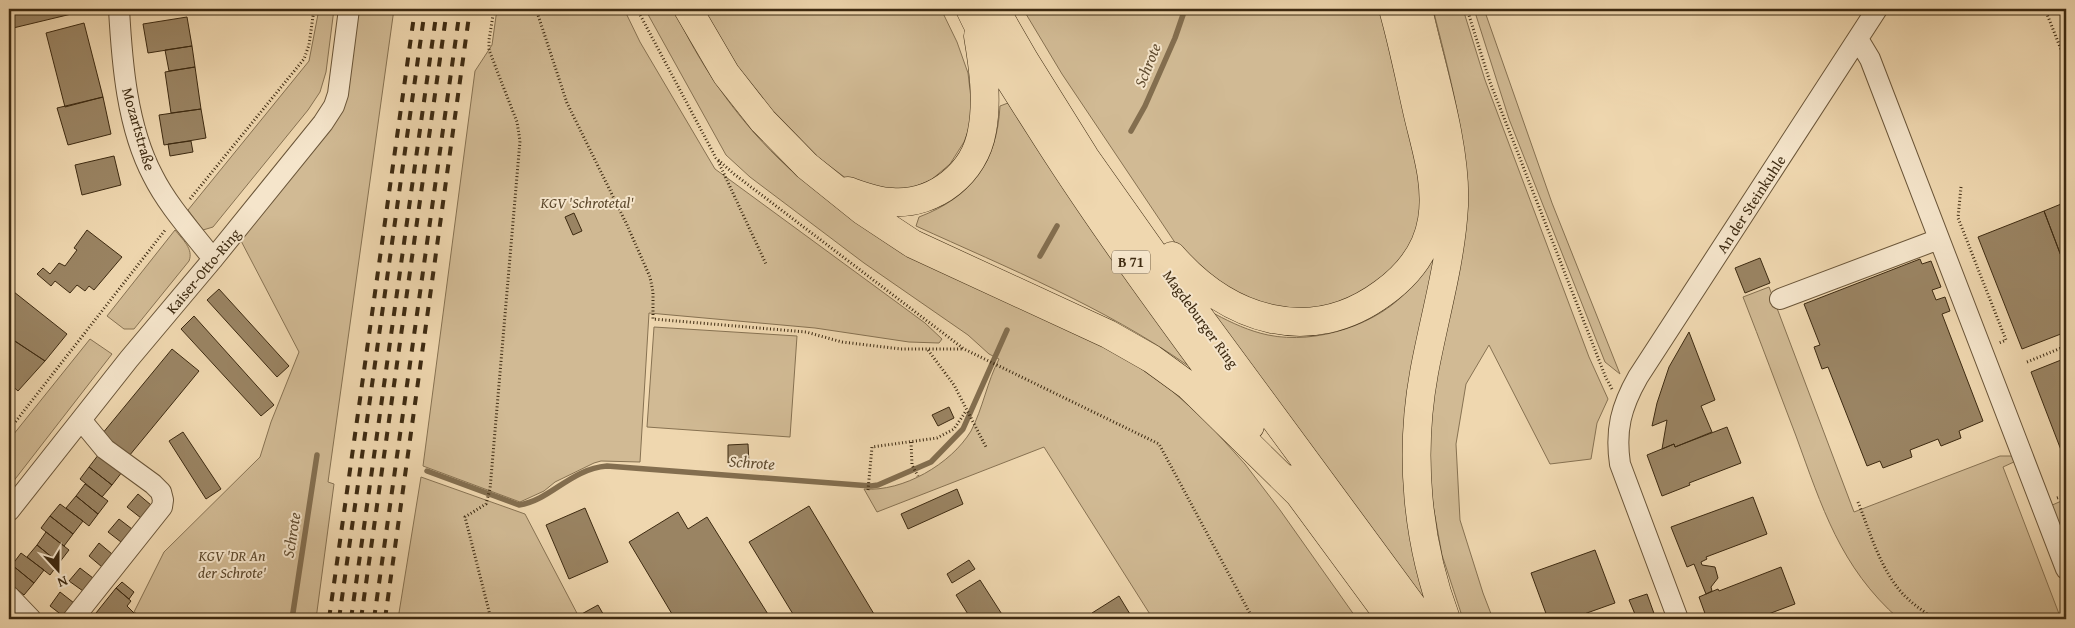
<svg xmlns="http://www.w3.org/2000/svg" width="2075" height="628" viewBox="0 0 2075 628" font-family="'Gentium Book Plus',serif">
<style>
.green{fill:#d1ba94;stroke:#877252}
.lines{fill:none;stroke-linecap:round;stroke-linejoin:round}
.stream{stroke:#836e4f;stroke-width:5.5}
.building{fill:#9a8463;stroke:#3d2a11}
.minor-casing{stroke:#6a5538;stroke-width:22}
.highway-casing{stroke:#3d2a11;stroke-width:29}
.path{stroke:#3d2a11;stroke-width:3;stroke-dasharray:1 2.5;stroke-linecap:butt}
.minor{stroke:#f5e5cb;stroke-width:20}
.highway{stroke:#efd7af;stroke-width:28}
.rail{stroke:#3d2a11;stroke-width:4;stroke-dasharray:9 9;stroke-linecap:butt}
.labels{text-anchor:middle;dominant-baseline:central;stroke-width:4;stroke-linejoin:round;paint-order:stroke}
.shield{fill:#f5e5cb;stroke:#746249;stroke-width:1}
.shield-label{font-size:14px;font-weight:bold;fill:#3d2a11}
.street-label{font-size:15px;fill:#3d2a11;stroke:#f5e5cb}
.park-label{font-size:15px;font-style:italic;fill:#5b472b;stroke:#f5e5cb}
.water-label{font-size:16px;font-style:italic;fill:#604c30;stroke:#f5e5cb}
</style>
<rect width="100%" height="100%" fill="#efd7af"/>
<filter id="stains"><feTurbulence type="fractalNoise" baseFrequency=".004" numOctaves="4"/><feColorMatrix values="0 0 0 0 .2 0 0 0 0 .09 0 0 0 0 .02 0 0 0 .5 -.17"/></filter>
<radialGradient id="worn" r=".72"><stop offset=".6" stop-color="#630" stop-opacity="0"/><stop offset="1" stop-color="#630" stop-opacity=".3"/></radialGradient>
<!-- green -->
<path class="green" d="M319,9H334L326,72L320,92L308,110L213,227L203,230L188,210L309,61Z
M358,9H394L328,482L334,484L316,619H146L134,612L164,552L260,457L271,422L299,352L239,237L337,117Z
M497,9H624L640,42L715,169L925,323L942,339L939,343L909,342L815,328L649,313L640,462L601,461L594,463L555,482L544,491L520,502L423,466L475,71L492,45Z
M645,9H674C699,64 735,116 779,159C792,172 808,184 823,196L1133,363L1171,390L1206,421L1245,464L1280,510L1357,619H1153L1044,447L877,512L864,489C903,492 951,464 971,431C983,408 987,382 999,359L989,354L968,335L864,263L750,177L726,155Z
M703,9H941L957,42L968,73L972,107L970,126L964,142L950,164L931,180L904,191L851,182L807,149L776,116L742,74Z
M1023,9H1380L1421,186L1420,221L1410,246L1394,269L1349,301L1294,312L1244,300L1182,253L1062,74Z
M1433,9H1463L1485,80L1589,357L1608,399L1597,423L1591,459L1550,464L1489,345L1466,384L1456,444L1460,520L1483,593L1493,619H1463L1442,555L1433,505L1427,453L1430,403L1467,189C1464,127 1448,68 1433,9Z
M1474,9H1484L1552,203L1620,374L1605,362L1509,119Z
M1008,103L1092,228L1188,365H1187C1104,307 1008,268 916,226L919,217C972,197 997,162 1000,106Z
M175,230C182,239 194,249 189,261L134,329H124L107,316Z
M1437,254L1430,293L1427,599L1423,600L1213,316L1215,314C1232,323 1249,331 1268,335C1316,345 1379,325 1411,287C1419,277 1425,266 1432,255Z
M1769,287L1854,512L2000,456H2012L2016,461L2003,467L2061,619H1899C1840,567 1822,507 1796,436C1778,389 1761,343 1743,297Z
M654,327L797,336L790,437L647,427Z
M90,339L112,354L9,487V440Z
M421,477L525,514L580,619H398Z
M2066,499V549L2050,506Z"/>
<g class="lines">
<!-- stream -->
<path class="stream" d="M1131,131L1145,106L1175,38L1185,9
M1040,256L1057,226
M427,471L519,505C551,500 570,469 607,466L871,486L878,485L931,462L963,429L1007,330
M292,619L317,455"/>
</g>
<!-- building -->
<path class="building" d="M9,9H88V10L9,29Z
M187,17L192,46L148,53L143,24Z
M84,23L103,97L65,107L46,33Z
M192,46L195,67L169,71L165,50Z
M195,67L201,109L171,113L165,72Z
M103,97L111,134L68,145L57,108Z
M201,109L206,138L164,145L159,115Z
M191,141L193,152L170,156L168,144Z
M114,156L121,185L82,195L75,165Z
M2066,202V269L2044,211Z
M2044,211L2066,269V332L2022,349L1978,237Z
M574,213L582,231L573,235L565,217Z
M87,230L122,257L94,290L89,286L85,291L77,285L70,293L55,281L51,286L37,274L43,268L50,274L59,263L65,266L77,250L74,248Z
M1760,258L1770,283L1745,293L1735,268Z
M1920,259L1922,264L1931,261L1941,287L1932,290L1936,300L1945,297L1950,311L1942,314L1983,421L1959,431L1961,438L1941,446L1938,439L1910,450L1912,457L1883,468L1880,461L1867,466L1828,367L1822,369L1814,347L1820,345L1804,304Z
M9,288L67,334L45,361L9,337Z
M219,289L289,366L277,377L207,300Z
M194,316L274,405L261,416L181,329Z
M1689,332L1715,400L1701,406L1712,432L1675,447L1674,444L1662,449L1667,420L1652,426L1657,403L1669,367Z
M10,338L45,361L18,391L9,383V340Z
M172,349L199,371L129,456L102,434Z
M2066,358V463L2031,372Z
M949,407L954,418L938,426L932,415Z
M1727,427L1741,463L1689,483L1690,485L1662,496L1647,455L1674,444L1675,447Z
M183,432L221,489L206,499L169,441Z
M748,444L749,463H728V445Z
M99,454L122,472L112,485L89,467Z
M89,467L112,485L102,497L80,479Z
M85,484L108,501L98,514L76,496Z
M957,489L963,504L908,529L901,514Z
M138,494L151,505L141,518L127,507Z
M76,496L98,514L89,526L66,508Z
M1753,497L1767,534L1706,557L1707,559L1701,562L1702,565L1715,567L1718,578L1711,587L1712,591L1706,594L1694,564L1687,567L1671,527Z
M60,504L83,521L73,534L50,516Z
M809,506L877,619H796L749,542Z
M585,508L608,562L569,579L546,525Z
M678,512L688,529L707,517L771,619H675L629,542Z
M50,516L73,534L64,546L41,528Z
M119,519L132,529L121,542L108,532Z
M46,532L69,550L59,563L37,545Z
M99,543L112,554L102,567L89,556Z
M37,545L59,563L50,575L27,557Z
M1595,550L1615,603L1570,619H1548L1531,573Z
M21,553L44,570L34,583L12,565Z
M969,560L975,569L952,583L947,574Z
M12,565L34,583L24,595L9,583V568Z
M1781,567L1795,604L1755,619H1707L1699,597L1718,589L1719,591Z
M80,568L93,578L83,591L69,581Z
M980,580L1005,619H971L956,595Z
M122,582L134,592L129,599L116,588Z
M116,588L131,601L127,606L134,613L129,619H103L96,613Z
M60,592L74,603L63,616L50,606Z
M1647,594L1656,619H1637L1629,600Z
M1119,596L1133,619H1096L1092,613Z
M598,605L606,619H580L578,616Z"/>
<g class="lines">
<defs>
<path id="minor" d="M119,9C122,63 127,127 153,176C168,206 193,233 213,259
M1858,39L1870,59L2066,569
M1780,299L1939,239
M9,511L129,359L213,259L323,123L334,106L338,94L349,9
M9,596L31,619
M73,619L162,507L163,500L161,492L153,484L105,449L81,420
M1678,619L1620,464C1615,430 1621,407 1638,377L1877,9"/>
<path id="highway" d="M688,9L726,74L763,121L807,166L863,211L913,244L1108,334L1152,359L1189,386L1299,494
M970,9C989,50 1015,88 1039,126C1104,229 1178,328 1250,426
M995,9L1025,61L1085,157L1162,266L1422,619
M1418,9C1431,68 1457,146 1454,206C1451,262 1434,318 1424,373C1409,455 1417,542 1446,619
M848,191C862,196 877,202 892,202C935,205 975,173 982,131C988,100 983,66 978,36
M1172,256C1228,320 1310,347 1383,293C1408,275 1427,251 1432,220C1438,185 1426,149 1418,115C1410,80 1403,44 1393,9
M1288,479L1391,619"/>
</defs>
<!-- minor casing -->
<use href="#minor" class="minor-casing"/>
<!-- highway casing -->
<use href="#highway" class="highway-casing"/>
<!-- path -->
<path class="path" d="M536,9L567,103L627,225L650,277L653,292V319L806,332L842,342L901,349H963
M637,9L716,158L734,174L964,349L1159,444L1253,619
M1467,9L1490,82L1606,378L1612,389
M1765,9L1767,13
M2045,9L2066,62
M718,161L766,264
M1961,187L1958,218L2006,340L1999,343
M190,199L304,59L309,45L314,9
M928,350L954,385L986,447
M2027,362L2066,346
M9,430L166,229
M911,442L912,465L918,476
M868,490L872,447L937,438L954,429L966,411
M2057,498L2066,495
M1858,502C1870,532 1882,575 1907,598C1915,606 1925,612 1934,619
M491,619L465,517L486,504L490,489L520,141L517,122L489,50V40L494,9"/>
<!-- minor -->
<use href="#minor" class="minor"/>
<!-- highway -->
<use href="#highway" class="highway"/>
<!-- rail -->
<path class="rail" d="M329,619L415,9
M339,619L425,9
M351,619L437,9
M361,619L447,9
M374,619L460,9
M385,619L470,9"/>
</g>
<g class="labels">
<!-- shield labels -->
<rect class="shield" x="1112" y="250.5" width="38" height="23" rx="4"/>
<g class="shield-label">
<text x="1131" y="262">B 71</text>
</g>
<!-- street labels -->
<g class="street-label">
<text transform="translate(139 129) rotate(74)">Mozartstraße</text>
<text transform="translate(1751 204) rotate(-57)">An der Steinkuhle</text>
<text transform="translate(203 271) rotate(-50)">Kaiser-Otto-Ring</text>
<text transform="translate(1201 319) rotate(54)">Magdeburger Ring</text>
</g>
<!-- park labels -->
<g class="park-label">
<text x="587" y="202">KGV 'Schrotetal'</text>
<text x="232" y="555">KGV 'DR An<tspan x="232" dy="17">der Schrote'</tspan></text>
</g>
<!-- water labels -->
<g class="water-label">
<text transform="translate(1147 65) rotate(-68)">Schrote</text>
<text transform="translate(752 462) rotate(4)">Schrote</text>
<text transform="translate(291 535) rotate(-81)">Schrote</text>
</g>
</g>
<!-- margin -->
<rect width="2075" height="628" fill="none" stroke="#efd7af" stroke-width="30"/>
<rect x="10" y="10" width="2055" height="608" fill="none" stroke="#3d2a11" stroke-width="2.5"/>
<rect x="15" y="15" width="2045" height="598" fill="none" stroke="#3d2a11"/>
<!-- north arrow -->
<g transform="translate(58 570) rotate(159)" stroke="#f5e5cb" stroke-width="4" paint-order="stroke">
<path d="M0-4L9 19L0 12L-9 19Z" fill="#3d2a11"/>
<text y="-8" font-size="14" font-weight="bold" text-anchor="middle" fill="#3d2a11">N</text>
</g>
<rect width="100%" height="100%" filter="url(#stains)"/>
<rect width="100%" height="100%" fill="url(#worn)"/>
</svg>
